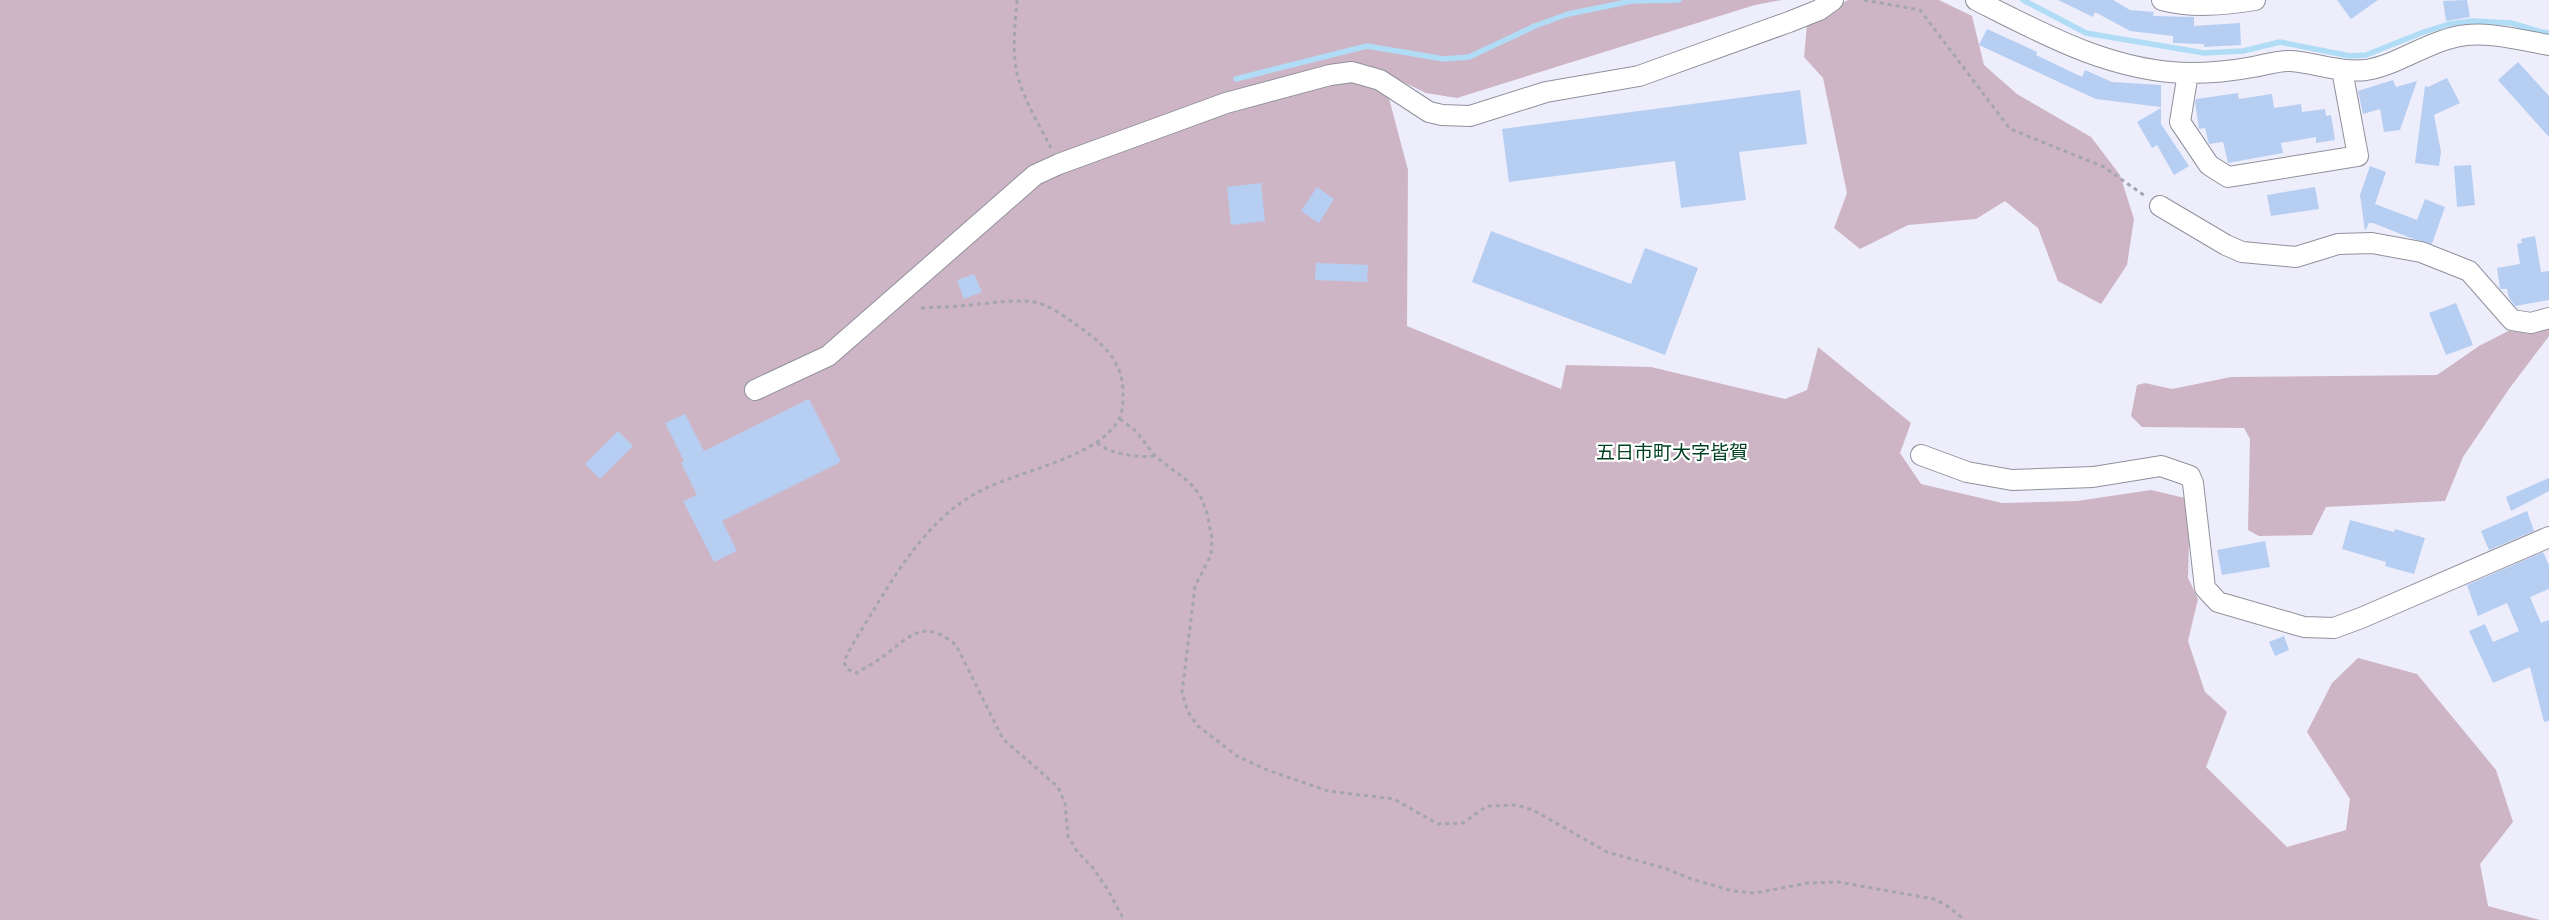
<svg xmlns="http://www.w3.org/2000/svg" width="2549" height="920" viewBox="0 0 2549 920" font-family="Helvetica,'Noto Sans JP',sans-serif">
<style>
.green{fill:#ceb5c5}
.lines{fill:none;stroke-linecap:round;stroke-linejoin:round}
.stream{stroke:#b0dcf6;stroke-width:5.5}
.building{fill:#b7cef3}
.minor-casing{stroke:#91919d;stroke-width:22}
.path{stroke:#a5a5b0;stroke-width:3;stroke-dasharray:4 4;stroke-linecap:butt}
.minor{stroke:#fff;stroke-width:20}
.labels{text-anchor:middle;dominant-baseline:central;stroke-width:4.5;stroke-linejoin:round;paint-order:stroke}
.quarter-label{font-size:19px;fill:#024123;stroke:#fff}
</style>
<rect width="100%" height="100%" fill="#ededfb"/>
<!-- green -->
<path class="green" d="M0,0H1782L1755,5L1457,98L1426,93L1382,72L1408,170L1407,326L1561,389L1566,365L1651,367L1785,399L1807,390L1818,347L1911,423L1900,453L1921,484L2002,503L2077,501L2151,490L2185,498L2189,538L2188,578L2198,599L2188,641L2205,692L2227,712L2206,767L2287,847L2346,830L2350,799L2307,732L2332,683L2358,658L2417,674L2496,770L2513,822L2480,864L2488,906L2540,920H0Z
M1848,0H1939L1972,16L1984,65L2017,94L2091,137L2120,175L2134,219L2127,265L2101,304L2058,281L2038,228L2005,201L1976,219L1908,225L1860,249L1834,228L1847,193L1823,78L1804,57L1807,24Z
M2549,321V336L2509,389L2463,457L2445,501L2326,507L2312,535L2259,536L2248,530L2250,439L2244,428L2142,427L2131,416L2137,385L2145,383L2172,389L2231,377L2437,375L2479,346L2514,328Z"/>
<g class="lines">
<!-- stream -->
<path class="stream" d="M2023,0L2086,33L2204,53L2243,51L2280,42L2350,56L2366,55L2421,33L2449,24L2472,21L2511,23L2541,32L2549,33
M1236,79L1367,46L1444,59L1469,57L1535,26L1568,14L1632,1L1679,0"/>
</g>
<!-- building -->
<path class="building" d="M2058,0H2113L2130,10L2154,12L2153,16L2194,17V26L2240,23L2241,45L2204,47V44L2173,43V36L2130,31L2095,12L2093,17Z
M2337,0H2378L2351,19Z
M2467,0L2470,17L2446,21L2443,1Z
M1987,29L2037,52L2036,55L2082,77L2085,70L2112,82L2161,85V107L2096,99L2063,84L1979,45Z
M2518,62L2549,96V137L2498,80Z
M2447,78L2460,103L2434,115L2441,152L2439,166L2415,163L2425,86L2428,87Z
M2393,80L2396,87L2417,81L2400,130L2384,132L2380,109L2363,114L2358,91Z
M1800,90L1807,144L1739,152L1746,200L1681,208L1675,161L1509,182L1502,129Z
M2238,93L2239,99L2272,94L2274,108L2301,104L2302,112L2325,109L2326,116L2331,115L2335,140L2316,143V137L2281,143L2283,153L2228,163L2223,142L2209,144L2205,128L2199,129L2195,102L2196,99Z
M2161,108V124L2189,166L2174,175L2157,145L2152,148L2137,122Z
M2471,165L2475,205L2457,207L2454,166Z
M2370,166L2386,172L2375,204L2417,220L2425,199L2445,207L2432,244L2411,238L2373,223H2369L2365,231L2360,195Z
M1261,183L1265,221L1231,225L1227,187Z
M1317,187L1334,199L1319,223L1301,211Z
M2315,187L2319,209L2271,216L2267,195Z
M1491,231L1631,284L1645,248L1698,268L1665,355L1472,282Z
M2535,236L2541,272L2549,271V300L2515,306L2509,298L2507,289H2500L2497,268L2520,264L2517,244L2522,243L2521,239Z
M1316,263L1368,265L1367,282L1315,280Z
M974,274L982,292L964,299L957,280Z
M2456,303L2473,345L2446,355L2429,313Z
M809,399L841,462L722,521L737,551L714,562L683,501L697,495L681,463L684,461L665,423L685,414L704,451Z
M618,431L633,446L600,479L585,464Z
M2549,478V491L2511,511L2506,497Z
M2527,511L2534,531L2489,550L2481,531Z
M2350,520L2394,532L2395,529L2425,538L2414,574L2385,566L2386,562L2342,549Z
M2265,541L2270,567L2222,575L2217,550Z
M2543,552L2549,565V589L2530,597L2541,623L2549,620V721L2544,722L2530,667L2493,683L2469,631L2485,624L2493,642L2519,631L2507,603L2478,616L2467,585Z
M2284,636L2289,650L2275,656L2269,642Z"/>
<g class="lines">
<defs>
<path id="minor" d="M1976,0C2043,34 2112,72 2189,73C2211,73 2232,71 2253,67C2265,65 2279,60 2291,61C2316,63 2341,73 2366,70C2397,65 2424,44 2455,37C2484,30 2520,40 2549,45
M2162,0C2193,8 2223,5 2255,0
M2188,73L2180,122L2209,165L2228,177L2358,156L2342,70
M2160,206L2226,245L2242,252L2296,257L2338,244L2372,243L2421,252L2469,271L2512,320L2531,323L2549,318
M755,390L828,356L1035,175L1059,164L1226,103L1330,75L1352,72L1380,80L1429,112L1442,115L1470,116L1546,92L1639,76L1789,22L1819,10L1833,0
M1921,455L1967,472L2012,480L2093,477L2161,466L2190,476L2193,483L2205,588L2218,602L2304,627L2334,628L2361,618L2549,537"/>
</defs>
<!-- minor casing -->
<use href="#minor" class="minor-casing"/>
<!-- path -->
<path class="path" d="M1017,0C1015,23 1012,50 1017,73C1023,99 1039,124 1051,148
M1864,0L1920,10L2010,129L2104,167L2145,196
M921,308C938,307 954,307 970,305C992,303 1012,299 1034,302C1048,304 1062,315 1074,323C1100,342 1123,358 1123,393C1123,401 1123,412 1119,419C1097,461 1008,471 968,498C925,525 896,573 870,616C861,631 851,645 844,662L847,669L857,673C866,667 876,662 884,656C912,634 924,619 956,645L1003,739L1058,787L1065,803L1068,836L1076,850L1094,869L1109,892L1124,920
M1120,419L1136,431L1155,456L1189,482L1200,495L1207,513L1212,538L1211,555L1195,586L1182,693L1188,712L1198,726L1237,756L1267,770L1328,791L1394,799L1438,824L1463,823L1487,806L1516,805L1533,810L1607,852L1664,868L1691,879L1733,891L1755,893L1808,883L1838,882L1934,899L1946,905L1965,920
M1097,443C1111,454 1137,458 1154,456"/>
<!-- minor -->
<use href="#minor" class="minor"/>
</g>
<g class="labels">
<!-- quarter labels -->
<g class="quarter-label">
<text x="1672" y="452">五日市町大字皆賀</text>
</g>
</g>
</svg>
